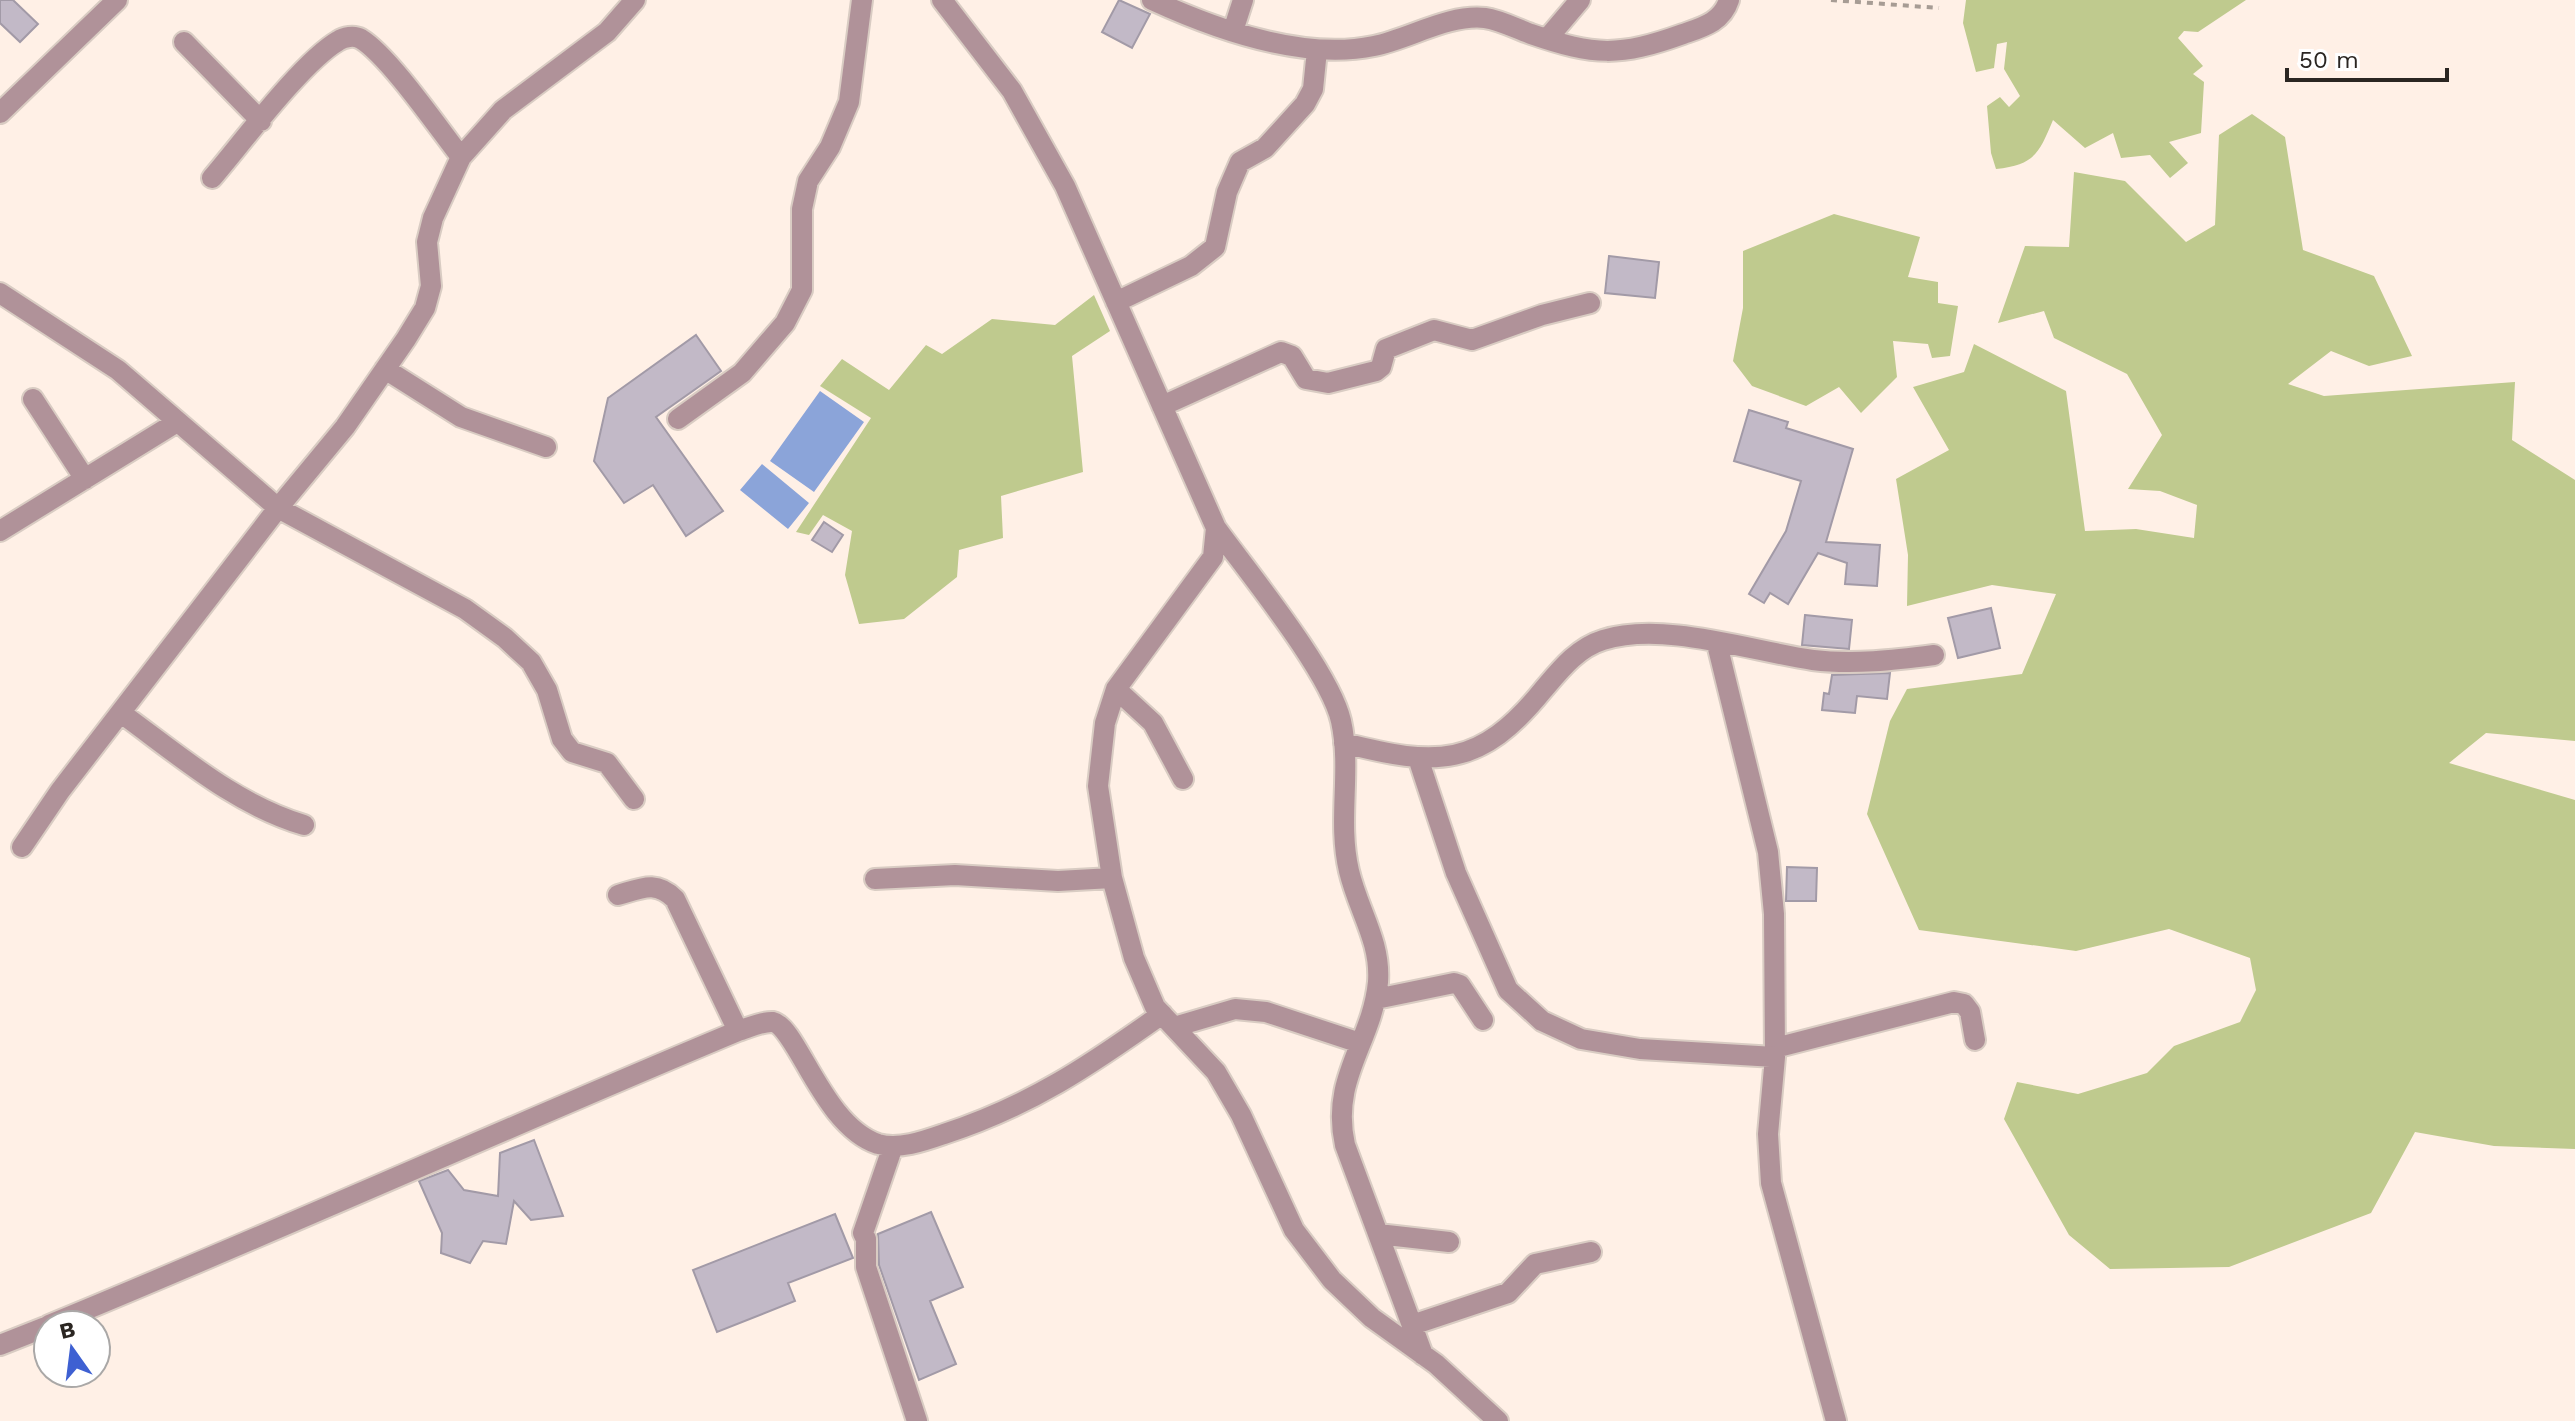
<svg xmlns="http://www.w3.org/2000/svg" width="2575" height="1421" viewBox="0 0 2575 1421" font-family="'Work Sans',sans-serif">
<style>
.green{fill:#bfca8e}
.water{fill:#8ba4d9}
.building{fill:#c2b9c7;stroke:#a29aa7;stroke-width:2}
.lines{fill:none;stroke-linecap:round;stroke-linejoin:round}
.minor-casing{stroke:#d9ccc3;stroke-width:24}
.path{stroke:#a79c94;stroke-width:4;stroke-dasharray:6 6;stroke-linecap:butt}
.minor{stroke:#b09299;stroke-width:20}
</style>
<rect width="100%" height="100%" fill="#fff0e6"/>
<!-- green -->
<path class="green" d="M1966,0H2246L2198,32L2184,31L2178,38L2203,66L2193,74L2204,82L2201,133L2169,142L2188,163L2170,178L2150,155L2121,158L2113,133L2085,148L2053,120C2039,153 2035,165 1996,169L1991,153L1987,106L2000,97L2009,107L2020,96L2004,69L2007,42L1997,44L1994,68L1976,72L1963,23Z
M2252,114L2285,137L2303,250L2374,276L2412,356L2369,366L2331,351L2288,384L2324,396L2515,382L2512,440L2575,480V741L2486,733L2449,763L2575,800V1149L2494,1146L2415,1132L2371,1213L2229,1267L2110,1269L2069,1235L2004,1119L2017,1082L2078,1094L2147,1073L2174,1046L2240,1022L2256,990L2250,958L2169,929L2076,951L1919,930L1867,814L1890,721L1907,689L2022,674L2056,594L1992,585L1907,606L1908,555L1896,479L1949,450L1913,387L1964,372L1974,344L2066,391L2085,531L2136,529L2194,538L2197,505L2160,491L2128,489L2162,435L2127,374L2054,338L2044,311L1998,323L2025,246L2069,247L2074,172L2125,181L2186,242L2215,225L2219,135Z
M1834,214L1920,237L1908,277L1938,282V303L1958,306L1950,356L1932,358L1928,344L1893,341L1897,377L1861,413L1839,387L1806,406L1752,386L1733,361L1743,308V251Z
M1094,295L1110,331L1072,356L1083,472L1001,496L1003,538L959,550L957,577L904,619L859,624L845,575L852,531L823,515L809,535L796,532L871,418L820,386L842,359L889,390L926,345L942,354L992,319L1055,325Z"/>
<!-- water -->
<path class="water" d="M820,391L864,422L814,492L770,461Z
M762,464L809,503L788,529L740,490Z"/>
<!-- building -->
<path class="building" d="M0,0H13L38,24L20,42L0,23Z
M1119,0L1150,14L1132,48L1102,32Z
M1609,256L1659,262L1655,298L1605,293Z
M696,335L721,371L656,417L723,511L686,536L653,485L624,503L594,461L608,398Z
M1749,410L1788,422L1786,428L1853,449L1826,542L1880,545L1877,586L1845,584L1847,563L1818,553L1788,604L1770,593L1764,603L1749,594L1786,531L1801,481L1734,461Z
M824,522L843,535L832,552L812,540Z
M1991,608L2000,648L1958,658L1948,618Z
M1805,615L1852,620L1849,649L1802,645Z
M1890,673L1887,699L1857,696L1855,713L1822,710L1824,693L1829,694L1832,675Z
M1787,867L1817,868L1816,901H1786Z
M534,1140L563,1216L531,1220L514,1201L506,1244L483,1241L470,1263L441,1253L442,1233L419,1181L448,1170L464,1190L498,1196L500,1153Z
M931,1212L963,1287L930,1301L956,1364L919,1380L879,1265L878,1234Z
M835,1214L853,1258L788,1283L795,1301L717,1332L693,1270Z"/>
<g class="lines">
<defs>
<path id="minor" d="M942,0L1012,91L1065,186L1216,528L1213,557L1116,689L1105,723L1098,786L1112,878L1134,958L1155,1007L1216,1072L1241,1115L1294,1230L1332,1280L1372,1318L1436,1364L1498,1421
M1152,0C1215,29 1303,61 1374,46C1409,39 1448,14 1485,18C1500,20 1517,29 1531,34C1595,56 1619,57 1683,34C1703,27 1722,22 1729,0
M1233,31L1243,0
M1547,39L1580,0
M184,42L261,121
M0,113L117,0
M212,178C242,143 302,62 338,41C344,37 354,35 361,39C389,56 439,129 461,157
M0,293L118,370L278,508L465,609L505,638L531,662L547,690L562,739L572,752L607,763L634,799
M1116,302L1191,266L1215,247L1227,192L1240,162L1265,148L1305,104L1313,89L1317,50
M385,369L461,417L546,447
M33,399L85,479
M1162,406L1281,352L1292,356L1306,379L1328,383L1376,371L1381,367L1386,349L1434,330L1472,340L1542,315L1590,303
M678,419L742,373L785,323L802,290V209L808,181L830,147L849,102L862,0
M1216,528C1248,572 1330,672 1341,721C1352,771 1337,820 1349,871C1358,910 1381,941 1378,982C1372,1043 1330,1078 1345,1145L1423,1355
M0,531L177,422
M1717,644L1768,852L1774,914L1775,1057L1768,1134L1771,1183L1836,1421
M1116,689L1153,723L1183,779
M121,713C179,755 234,804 304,825
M1344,743C1437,767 1480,768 1543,690C1560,670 1577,648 1603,640C1663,621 1751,651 1813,660C1853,665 1895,660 1934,655
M1418,758L1456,873L1508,990L1542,1021L1581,1039L1640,1049L1775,1057
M22,847L60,791L278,508L345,427L406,339L425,308L431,286L427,242L433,218L461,157L503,110L607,32L635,0
M875,879L955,875L1058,881L1112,878
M618,895C642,888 656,880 675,899L738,1031
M1376,999L1454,983L1460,985L1483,1020
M1174,1027L1235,1009L1266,1012L1360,1043
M1775,1048L1954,1002L1964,1004L1970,1012L1975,1040
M893,1146L863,1233L866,1239V1267L917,1421
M1378,1234L1449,1242
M49,1325C280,1230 508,1127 738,1031C748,1028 763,1021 773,1022C797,1027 823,1126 878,1144C899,1150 924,1141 944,1134C1030,1106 1089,1066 1162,1014
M1412,1325L1508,1293L1535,1264L1591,1252
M0,1345L48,1326"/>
</defs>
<!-- minor casing -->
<use href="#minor" class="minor-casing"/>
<!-- path -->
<path class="path" d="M1831,0L1939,8"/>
<!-- minor -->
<use href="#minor" class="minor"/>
</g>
<!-- north arrow -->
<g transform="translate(72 1349) rotate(346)"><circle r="38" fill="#ffffff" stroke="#aaa8a7" stroke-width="2"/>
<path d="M0-6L14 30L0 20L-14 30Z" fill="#3e60d2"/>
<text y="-12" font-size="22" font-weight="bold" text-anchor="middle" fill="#2b2622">B</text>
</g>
<!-- scale -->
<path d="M2287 68v12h160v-12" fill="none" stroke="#2b2622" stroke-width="4"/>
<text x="2299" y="68" font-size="24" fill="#2b2622" stroke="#ffffff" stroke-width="6" paint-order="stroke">50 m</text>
</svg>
